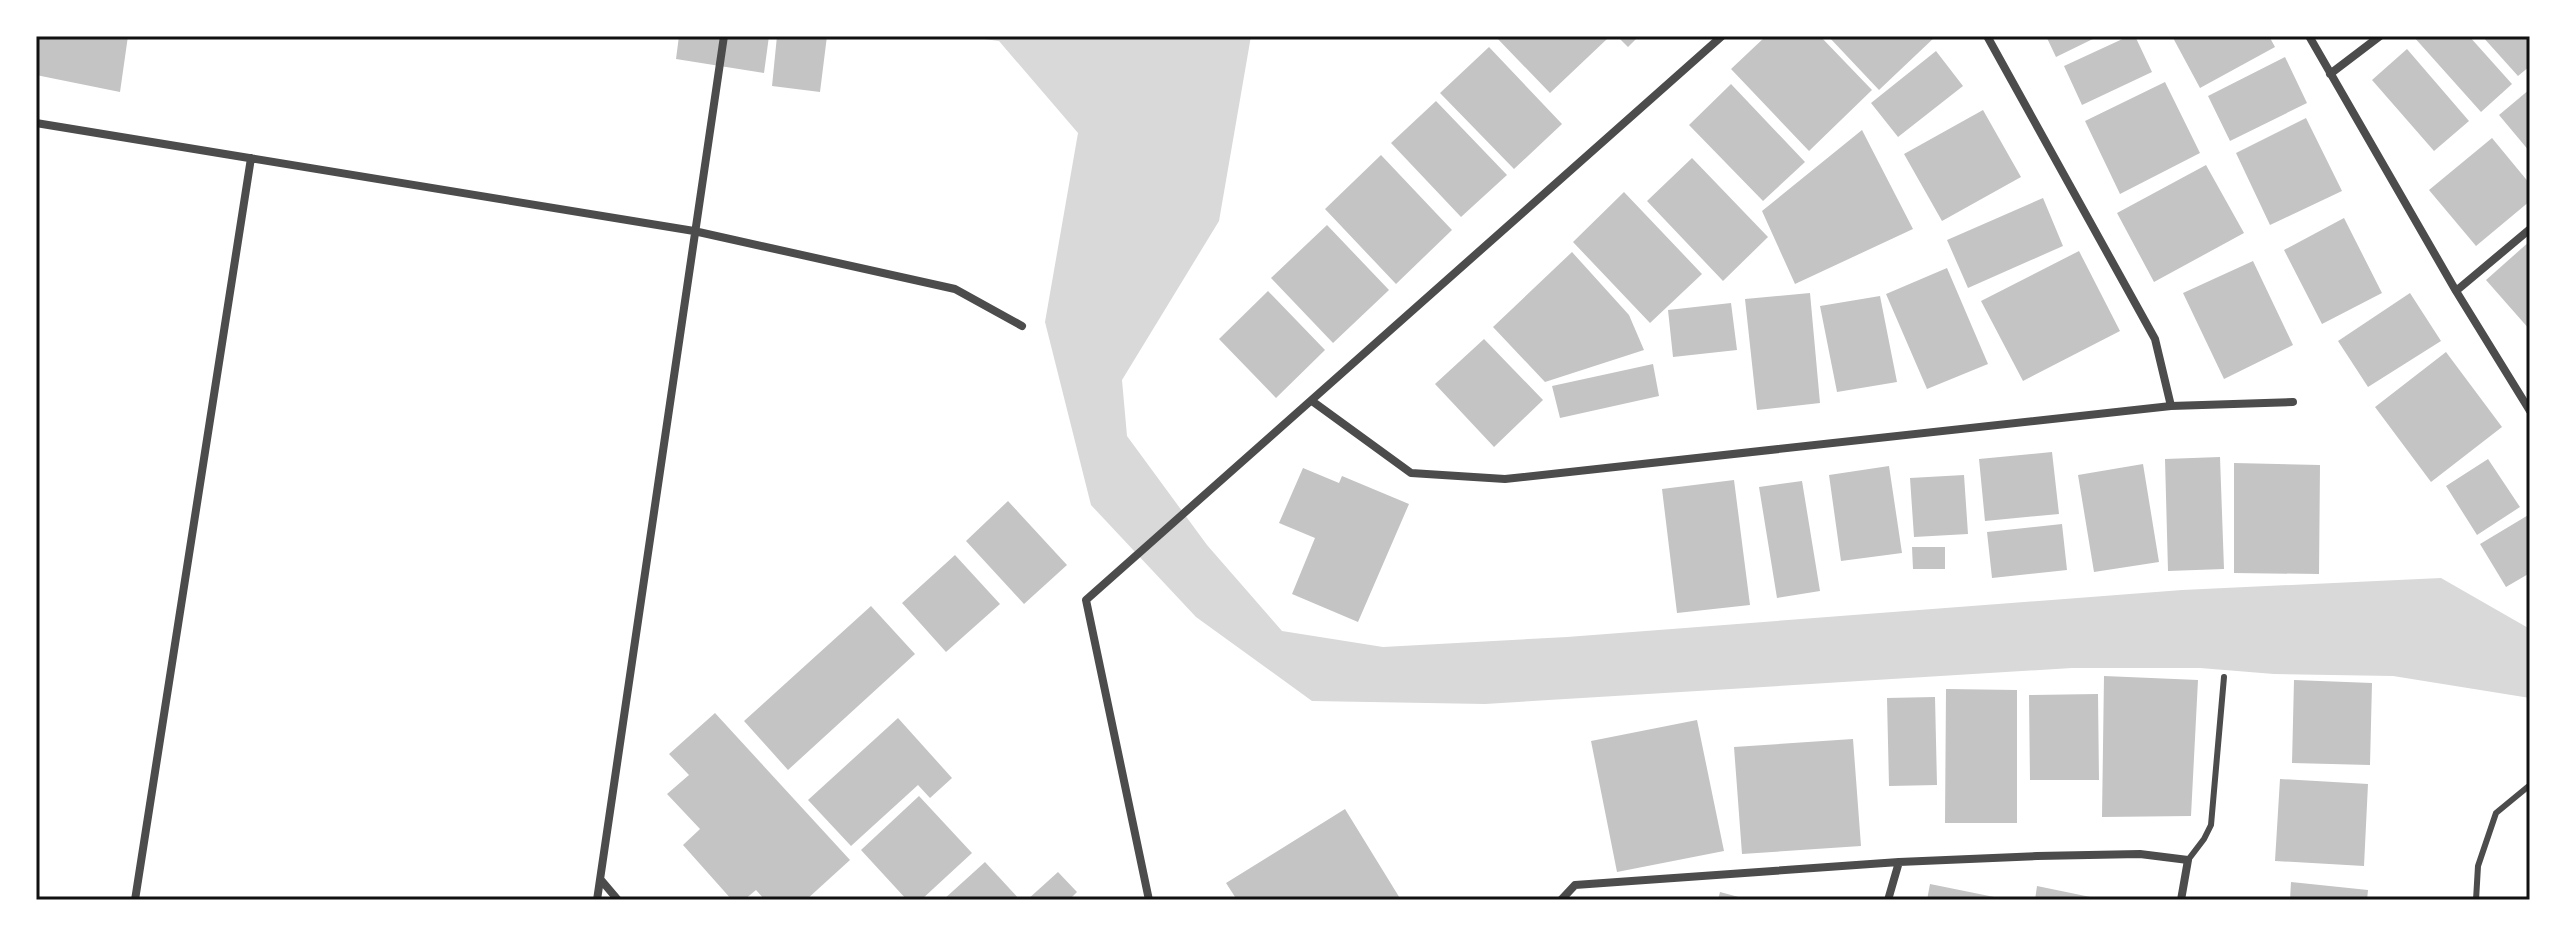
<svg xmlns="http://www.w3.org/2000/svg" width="2566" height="936" viewBox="0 0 2566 936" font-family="'DM Sans',sans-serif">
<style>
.water{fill:#d9d9d9}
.building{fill:#c4c4c4}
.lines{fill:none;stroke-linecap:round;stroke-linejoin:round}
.service{stroke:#4c4c4c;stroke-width:6}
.minor{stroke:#4c4c4c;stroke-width:8}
.neatline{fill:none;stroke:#111;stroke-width:3}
</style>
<rect width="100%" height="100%" fill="#fff"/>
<!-- water -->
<path class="water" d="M962,36H1251L1219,221L1122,380L1127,436L1207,545L1282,631L1383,647L1567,637L2182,590L2441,578L2530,629V698L2393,676L2274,674L2200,668H2072L1485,704L1312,701L1196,617L1091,505L1045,322L1078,133L999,41Z"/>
<!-- building -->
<path class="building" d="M36,36H128L120,92L36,75Z
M679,36H769L764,73L676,59Z
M777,36H827L820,92L772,86Z
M1495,36H1604L1607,39L1550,93Z
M1617,36H1639L1628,47Z
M1766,36H1820L1872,90L1809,151L1731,69Z
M1828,36H1936L1879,90Z
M2046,36H2099L2056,57Z
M2129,36H2135L2152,72L2082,105L2064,66Z
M2172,36H2269L2275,47L2200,88Z
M2413,36H2469L2512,84L2481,112Z
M2482,36H2530V66L2518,76Z
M1489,47L1562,124L1514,169L1440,93Z
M2407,49L2469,121L2434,151L2372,80Z
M1936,51L1963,86L1898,137L1871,103Z
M2285,57L2307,103L2230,141L2208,96Z
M2165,82L2200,153L2120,194L2085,121Z
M1731,84L1805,162L1763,201L1689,125Z
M2530,89V152L2499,115Z
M1436,101L1507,175L1461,217L1391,143Z
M1983,110L2021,177L1942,221L1904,154Z
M2306,118L2342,191L2270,225L2236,153Z
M1862,130L1913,229L1795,284L1762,211Z
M2492,138L2530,184V201L2476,246L2429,190Z
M1381,155L1452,230L1396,284L1325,209Z
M1692,158L1768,237L1723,281L1647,201Z
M2206,165L2244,233L2154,282L2117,213Z
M1624,192L1702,274L1650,323L1573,242Z
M2043,198L2063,246L1968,288L1947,240Z
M2344,218L2382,293L2322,324L2284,250Z
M1327,225L1389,290L1333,343L1271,278Z
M2530,241V330L2486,280Z
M2079,251L2120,331L2023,381L1981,301Z
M1572,252L1629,315L1644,350L1545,382L1493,327Z
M2253,261L2293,345L2224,379L2183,293Z
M1947,268L1988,364L1927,389L1886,294Z
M1268,291L1325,350L1276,398L1219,339Z
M1810,293L1820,403L1757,410L1745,299Z
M2410,293L2441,341L2368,387L2338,341Z
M1880,296L1897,382L1837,392L1820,306Z
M1731,303L1737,350L1673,357L1668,310Z
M1484,339L1543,400L1494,447L1435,384Z
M2446,352L2502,427L2431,482L2375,407Z
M1653,364L1659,396L1560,418L1552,386Z
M2052,452L2059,514L1985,521L1979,459Z
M2220,457L2224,569L2168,571L2165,459Z
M2488,459L2520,507L2477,535L2446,486Z
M2234,463L2320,465L2319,574L2234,573Z
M2143,464L2159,562L2094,572L2078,475Z
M1889,466L1902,553L1841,561L1829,475Z
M1303,468L1339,483L1342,476L1409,504L1358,622L1292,594L1315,538L1279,523Z
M1964,475L1968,534L1914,537L1910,478Z
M1734,480L1750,605L1677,613L1662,489Z
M1802,481L1820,591L1777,598L1759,487Z
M1008,501L1067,565L1024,604L966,541Z
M2530,514V573L2506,587L2480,544Z
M2062,524L2067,570L1992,578L1987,532Z
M1912,547H1945V569H1913Z
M955,555L1000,604L946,652L902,603Z
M871,606L915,654L788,770L744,721Z
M2104,676L2198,680L2191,816L2102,817Z
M2294,680L2372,683L2370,765L2292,763Z
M1946,689L2017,690V823H1945Z
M2098,694L2099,780H2030L2029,695Z
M1935,697L1937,785L1889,786L1887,698Z
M715,713L850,860L806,900H765L756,890L744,900H732L683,845L700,829L667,794L689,775L669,754Z
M898,718L952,778L930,798L918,785L851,846L808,800Z
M1697,720L1724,851L1617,872L1591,741Z
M1853,739L1861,846L1742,854L1734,747Z
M2280,779L2368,784L2364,866L2275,861Z
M919,796L972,853L921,900H907L861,850Z
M1345,809L1401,900H1237L1226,883Z
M985,862L1020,900H943Z
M1058,872L1077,892L1069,900H1027Z
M2291,882L2368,890L2367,900H2290Z
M1930,884L2004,899V900H1927Z
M2037,886L2100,899V900H2035Z
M1720,892L1746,899V900H1718Z"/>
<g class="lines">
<!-- service -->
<path class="service" d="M2188,860L2204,839L2211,825L2224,677
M2476,900L2478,866L2496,813L2530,785"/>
<!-- minor -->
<path class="minor" d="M1987,36L2155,339L2171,406
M2309,36L2456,291L2530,411
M2330,74L2380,36
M36,123L694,231L955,289L1022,326
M2456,291L2530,229
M1312,401L1411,473L1505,479L2171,406L2293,402
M601,880L618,900
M135,900L251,158
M597,900L724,36
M1149,900L1086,600L1722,36
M1561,900L1575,885L1899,862L2037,856L2140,854L2188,860L2181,900
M1888,900L1899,862"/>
</g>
<!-- border -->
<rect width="2566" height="936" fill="none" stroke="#ffffff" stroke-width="76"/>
<rect x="38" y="38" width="2490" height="860" class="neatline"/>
</svg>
